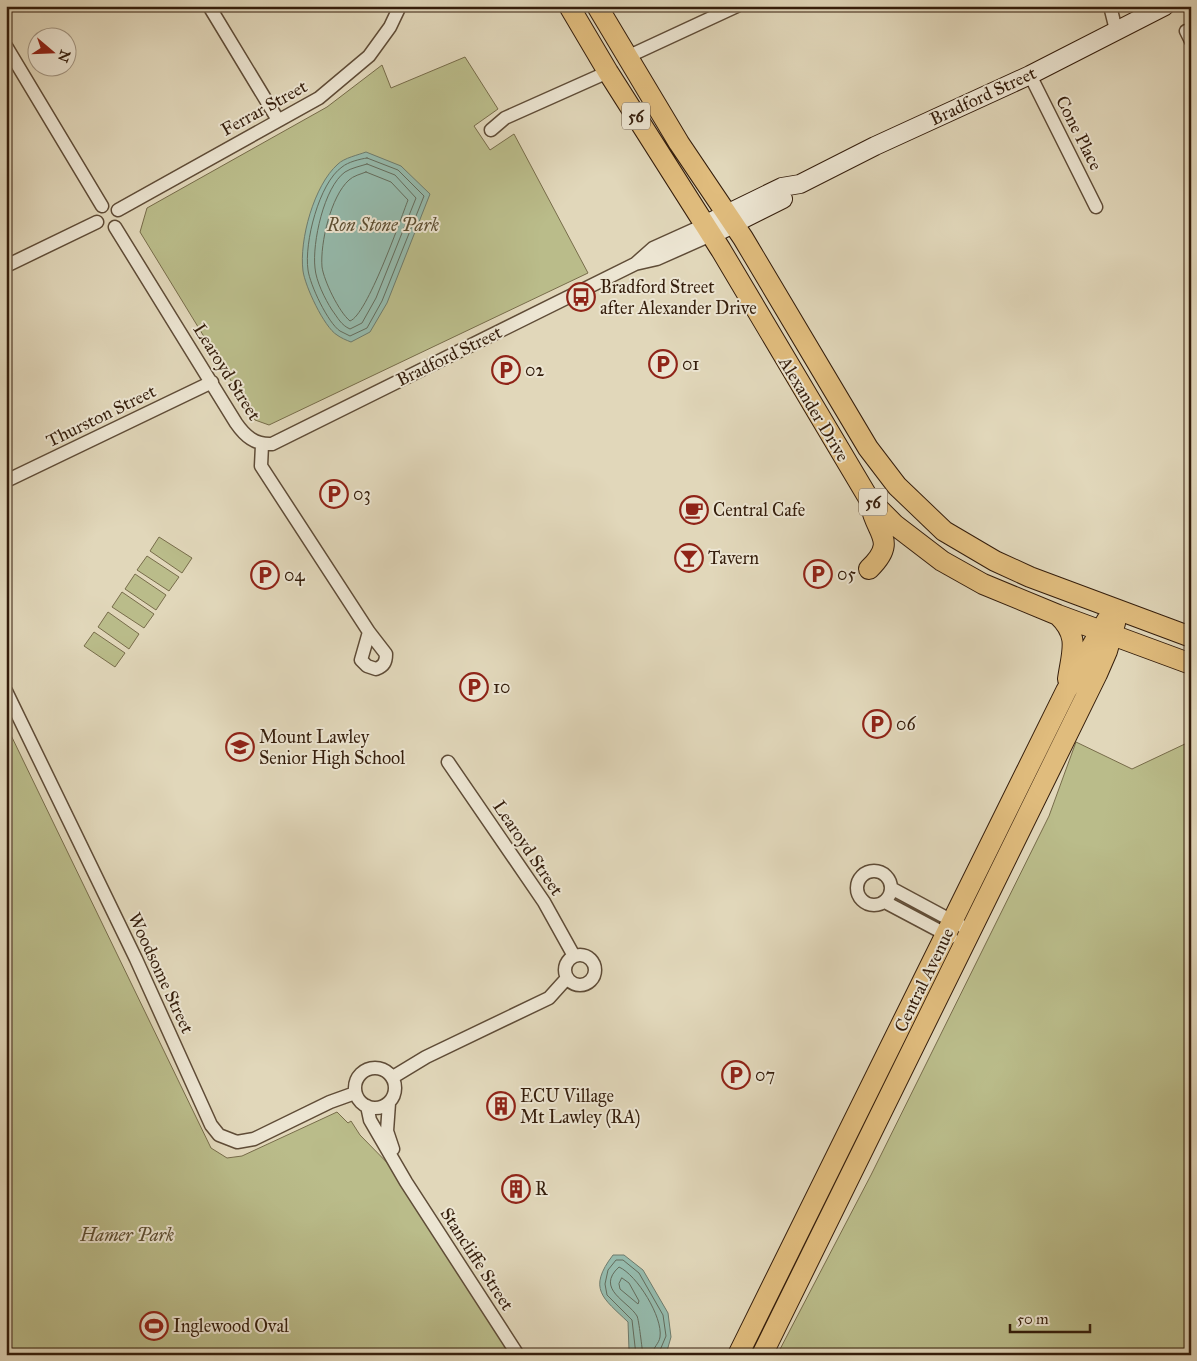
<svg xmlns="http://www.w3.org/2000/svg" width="1197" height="1361" viewBox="0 0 1197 1361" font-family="'IM FELL Great Primer',serif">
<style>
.green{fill:#babc8a;stroke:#776c4a}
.water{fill:#95baac;stroke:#6e7b6c}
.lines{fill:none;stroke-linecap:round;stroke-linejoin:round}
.shore{stroke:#646c5c;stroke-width:1}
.street-casing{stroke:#5f4c37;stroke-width:15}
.secondary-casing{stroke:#341d0b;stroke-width:20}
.primary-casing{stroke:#341d0b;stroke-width:22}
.street{stroke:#ece5d2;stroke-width:12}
.secondary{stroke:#ece5d2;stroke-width:18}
.primary{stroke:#e0bc7d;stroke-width:20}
.labels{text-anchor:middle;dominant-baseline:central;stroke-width:4;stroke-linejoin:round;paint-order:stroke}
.shield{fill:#ece5d2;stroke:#6b5947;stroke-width:1}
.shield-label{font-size:16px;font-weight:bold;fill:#341d0b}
.street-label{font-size:18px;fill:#341d0b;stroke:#ece5d2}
.park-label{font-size:18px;font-style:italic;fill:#5c4d31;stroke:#ece5d2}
.poi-label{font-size:18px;fill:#341d0b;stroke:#ece5d2;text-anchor:start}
</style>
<rect width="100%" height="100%" fill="#e1d7ba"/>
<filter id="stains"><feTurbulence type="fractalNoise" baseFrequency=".004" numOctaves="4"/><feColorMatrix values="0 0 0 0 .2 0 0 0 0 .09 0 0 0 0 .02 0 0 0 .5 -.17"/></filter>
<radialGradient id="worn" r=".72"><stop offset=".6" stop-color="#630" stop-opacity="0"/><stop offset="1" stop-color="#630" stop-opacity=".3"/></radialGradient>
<!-- green -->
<path class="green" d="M465,57L498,109L474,126L490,150L514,134L588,273L269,425L255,420L140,232L147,208L327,107L382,65L391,88Z
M159,537L192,558L182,573L150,551Z
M147,556L179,577L169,591L137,570Z
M135,574L166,595L156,610L125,589Z
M122,592L154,614L144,628L112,607Z
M108,612L139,634L129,649L98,627Z
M94,632L125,653L115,667L84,646Z
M6,725L211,1148L227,1158L242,1156L337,1112L348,1123L351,1121L360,1135L406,1182L517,1355H6Z
M1191,736V1355H777L871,1175L1049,816L1076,742L1132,769L1187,743Z"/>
<!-- water -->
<path class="water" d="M366,152L401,166L430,194L387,303L370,332L351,342C346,340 341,338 337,335C324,327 305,286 303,271C299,240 314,185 338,164C344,158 358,155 366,152Z
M613,1255H624L643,1270L668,1313L671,1337L667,1351L660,1355H633L629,1350L628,1322C603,1298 587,1289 613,1255Z"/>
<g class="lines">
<!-- shore -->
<path class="shore" d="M367,158L398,170L424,196L382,301L367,328L350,336C347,334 343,333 340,331C328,323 310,285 308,270C304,243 319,183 342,167C348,162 360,159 367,158Z
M367,164L395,175L416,198L376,298L362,323L350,329C341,325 338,318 332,310C325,299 316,281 315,268C312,243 324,187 345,172C351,168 361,166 367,164Z
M366,172L391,182L408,200C400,221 367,315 350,321C339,312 324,281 322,267C320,243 331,196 349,180C353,176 361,174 366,172Z
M622,1278L629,1283L639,1301L638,1304L620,1289L619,1284Z
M636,1355L632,1320L607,1295L605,1284L608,1270L616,1260H623L639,1273L663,1315L666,1336L658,1355
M643,1355C642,1349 639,1320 637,1316C628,1301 595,1289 619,1267C637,1275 663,1317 660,1337C659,1344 653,1347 652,1355"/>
<defs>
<path id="street" d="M209,6L278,120
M1110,6L1116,30
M1186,31L1191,41
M6,46L102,206
M627,57L737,6
M1030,75L1096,207
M491,130L505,118L608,72
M118,210L319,98L369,56L390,27L400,6
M115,227L236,423C245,436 255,445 272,444L635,264L657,259L711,235
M635,264L653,248L704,225
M6,266L97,222
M262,445L261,466L369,632L386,654C386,662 384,666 376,669L367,666L361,660L369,632
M6,481L212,382
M6,691L136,959L211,1125L219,1135L237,1142L254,1139L330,1102L355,1093
M448,762L544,902L574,956
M857 888a17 17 0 1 1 34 0a17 17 0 1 1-34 0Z
M891,888L971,931
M885,902L951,937
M565 970a15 15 0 1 1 30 0a15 15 0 1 1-30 0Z
M355 1088a20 20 0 1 1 40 0a20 20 0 1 1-40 0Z
M393,1077L426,1057L549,998L567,978
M389,1103L387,1131L393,1149
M367,1106L370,1120L406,1182L518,1355"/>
<path id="secondary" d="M704,225L782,187L800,184L875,146L1030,75L1165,6
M711,235L783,199"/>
<path id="primary" d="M569,6L608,72L721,250L869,499L895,525L942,561L983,584L1058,615L1191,664
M597,6L679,143L743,238L868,448L897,486L944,531L995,561L1030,577L1191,637
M869,569C899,540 875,534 870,502
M1058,615C1080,636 1072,651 1068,679
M738,1355L1066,691L1107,620
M762,1355L1097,674L1107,651L1115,623"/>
</defs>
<!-- street casing -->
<use href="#street" class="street-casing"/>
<!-- secondary casing -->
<use href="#secondary" class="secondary-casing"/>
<!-- primary casing -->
<use href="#primary" class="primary-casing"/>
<!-- street -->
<use href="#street" class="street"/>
<!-- secondary -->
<use href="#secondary" class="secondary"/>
<!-- primary -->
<use href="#primary" class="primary"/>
</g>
<!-- icons -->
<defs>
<symbol id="bus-ring" viewBox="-11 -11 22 22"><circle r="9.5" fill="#ece5d2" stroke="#8f2418" stroke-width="1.5"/><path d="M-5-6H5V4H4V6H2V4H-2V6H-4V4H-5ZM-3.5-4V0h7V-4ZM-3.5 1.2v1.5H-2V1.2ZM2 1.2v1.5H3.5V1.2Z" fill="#8f2418"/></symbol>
<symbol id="parking-ring" viewBox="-11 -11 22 22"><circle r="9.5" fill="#ece5d2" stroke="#8f2418" stroke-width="1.5"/><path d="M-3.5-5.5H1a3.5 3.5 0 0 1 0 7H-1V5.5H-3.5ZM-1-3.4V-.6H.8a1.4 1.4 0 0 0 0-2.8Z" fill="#8f2418"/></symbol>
<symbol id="cafe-ring" viewBox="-11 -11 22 22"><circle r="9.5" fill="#ece5d2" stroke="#8f2418" stroke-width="1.5"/><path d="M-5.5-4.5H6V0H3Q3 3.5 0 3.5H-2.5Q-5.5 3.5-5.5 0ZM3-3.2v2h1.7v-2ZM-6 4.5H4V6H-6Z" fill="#8f2418"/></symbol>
<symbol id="bar-ring" viewBox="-11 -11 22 22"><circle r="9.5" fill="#ece5d2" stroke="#8f2418" stroke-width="1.5"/><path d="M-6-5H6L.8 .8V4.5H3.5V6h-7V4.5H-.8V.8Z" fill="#8f2418"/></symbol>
<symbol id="school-ring" viewBox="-11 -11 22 22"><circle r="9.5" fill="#ece5d2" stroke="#8f2418" stroke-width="1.5"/><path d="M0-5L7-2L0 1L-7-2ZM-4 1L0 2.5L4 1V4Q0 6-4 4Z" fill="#8f2418"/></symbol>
<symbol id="building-ring" viewBox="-11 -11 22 22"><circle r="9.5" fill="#ece5d2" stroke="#8f2418" stroke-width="1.5"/><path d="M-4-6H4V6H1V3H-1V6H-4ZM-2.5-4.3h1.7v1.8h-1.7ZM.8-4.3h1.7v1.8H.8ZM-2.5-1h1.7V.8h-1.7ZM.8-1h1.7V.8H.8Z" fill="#8f2418"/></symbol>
<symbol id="stadium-ring" viewBox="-11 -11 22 22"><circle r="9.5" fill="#ece5d2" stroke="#8f2418" stroke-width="1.5"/><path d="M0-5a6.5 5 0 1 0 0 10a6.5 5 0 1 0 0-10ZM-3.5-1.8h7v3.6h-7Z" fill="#8f2418"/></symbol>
</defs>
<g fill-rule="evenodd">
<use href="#bus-ring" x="565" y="281" width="32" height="32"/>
<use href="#parking-ring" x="647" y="348" width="32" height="32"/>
<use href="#parking-ring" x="490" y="354" width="32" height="32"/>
<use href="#parking-ring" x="318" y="478" width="32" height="32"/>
<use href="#cafe-ring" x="678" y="494" width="32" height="32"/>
<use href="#bar-ring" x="673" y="542" width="32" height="32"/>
<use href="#parking-ring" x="802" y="558" width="32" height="32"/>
<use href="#parking-ring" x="249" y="559" width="32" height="32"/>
<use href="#parking-ring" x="458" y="671" width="32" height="32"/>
<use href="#parking-ring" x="861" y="708" width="32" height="32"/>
<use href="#school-ring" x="224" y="731" width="32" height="32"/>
<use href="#parking-ring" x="720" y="1059" width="32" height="32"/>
<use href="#building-ring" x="485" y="1090" width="32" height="32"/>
<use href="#building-ring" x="500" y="1173" width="32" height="32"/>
<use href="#stadium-ring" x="138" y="1310" width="32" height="32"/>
</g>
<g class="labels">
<!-- shield labels -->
<g class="shield">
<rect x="622" y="102.5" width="28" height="27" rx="4"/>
<rect x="859" y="488.5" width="28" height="27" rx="4"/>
</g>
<g class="shield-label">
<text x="636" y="116">56</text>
<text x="873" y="502">56</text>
</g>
<!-- street labels -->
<g class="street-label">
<text transform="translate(983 96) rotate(-25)">Bradford Street</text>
<text transform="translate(264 108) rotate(-29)">Ferrar Street</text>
<text transform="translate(1079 133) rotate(63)">Cone Place</text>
<text transform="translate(449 356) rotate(-26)">Bradford Street</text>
<text transform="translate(227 372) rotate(58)">Learoyd Street</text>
<text transform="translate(814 409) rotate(59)">Alexander Drive</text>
<text transform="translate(101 416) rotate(-26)">Thurston Street</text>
<text transform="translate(528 848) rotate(56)">Learoyd Street</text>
<text transform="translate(161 973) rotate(65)">Woodsome Street</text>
<text transform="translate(924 980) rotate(-64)">Central Avenue</text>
<text transform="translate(477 1259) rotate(57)">Stancliffe Street</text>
</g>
<!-- park labels -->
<g class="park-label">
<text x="383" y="225">Ron Stone Park</text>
<text x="127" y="1235">Hamer Park</text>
</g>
<!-- poi labels -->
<g class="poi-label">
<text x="600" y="287">Bradford Street<tspan x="600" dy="21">after Alexander Drive</tspan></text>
<text x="682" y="364">01</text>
<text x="525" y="370">02</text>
<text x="353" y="494">03</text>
<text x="713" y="510">Central Cafe</text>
<text x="708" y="558">Tavern</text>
<text x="837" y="574">05</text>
<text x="284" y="575">04</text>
<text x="493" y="687">10</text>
<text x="896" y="724">06</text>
<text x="259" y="737">Mount Lawley<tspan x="259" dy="21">Senior High School</tspan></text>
<text x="755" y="1075">07</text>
<text x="520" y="1096">ECU Village<tspan x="520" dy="21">Mt Lawley (RA)</tspan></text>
<text x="535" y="1189">R</text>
<text x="173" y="1326">Inglewood Oval</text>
</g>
</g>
<!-- margin -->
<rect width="1197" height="1361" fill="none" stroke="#e1d7ba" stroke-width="25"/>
<rect x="8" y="8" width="1182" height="1346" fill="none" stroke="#341d0b" stroke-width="2.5"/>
<rect x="12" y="12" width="1172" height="1336" fill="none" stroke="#341d0b"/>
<!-- north arrow -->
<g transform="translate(52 52) rotate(109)"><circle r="24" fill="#ece5d2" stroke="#a29582"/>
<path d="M0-4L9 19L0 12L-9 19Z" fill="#8f2418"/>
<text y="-8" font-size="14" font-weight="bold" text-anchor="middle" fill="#341d0b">N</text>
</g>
<!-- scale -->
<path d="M1010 1324v8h80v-8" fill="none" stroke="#341d0b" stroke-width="2.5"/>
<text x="1017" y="1324" font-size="15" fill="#341d0b" stroke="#ece5d2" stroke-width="4" paint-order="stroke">50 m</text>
<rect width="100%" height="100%" filter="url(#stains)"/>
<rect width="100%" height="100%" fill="url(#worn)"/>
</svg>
